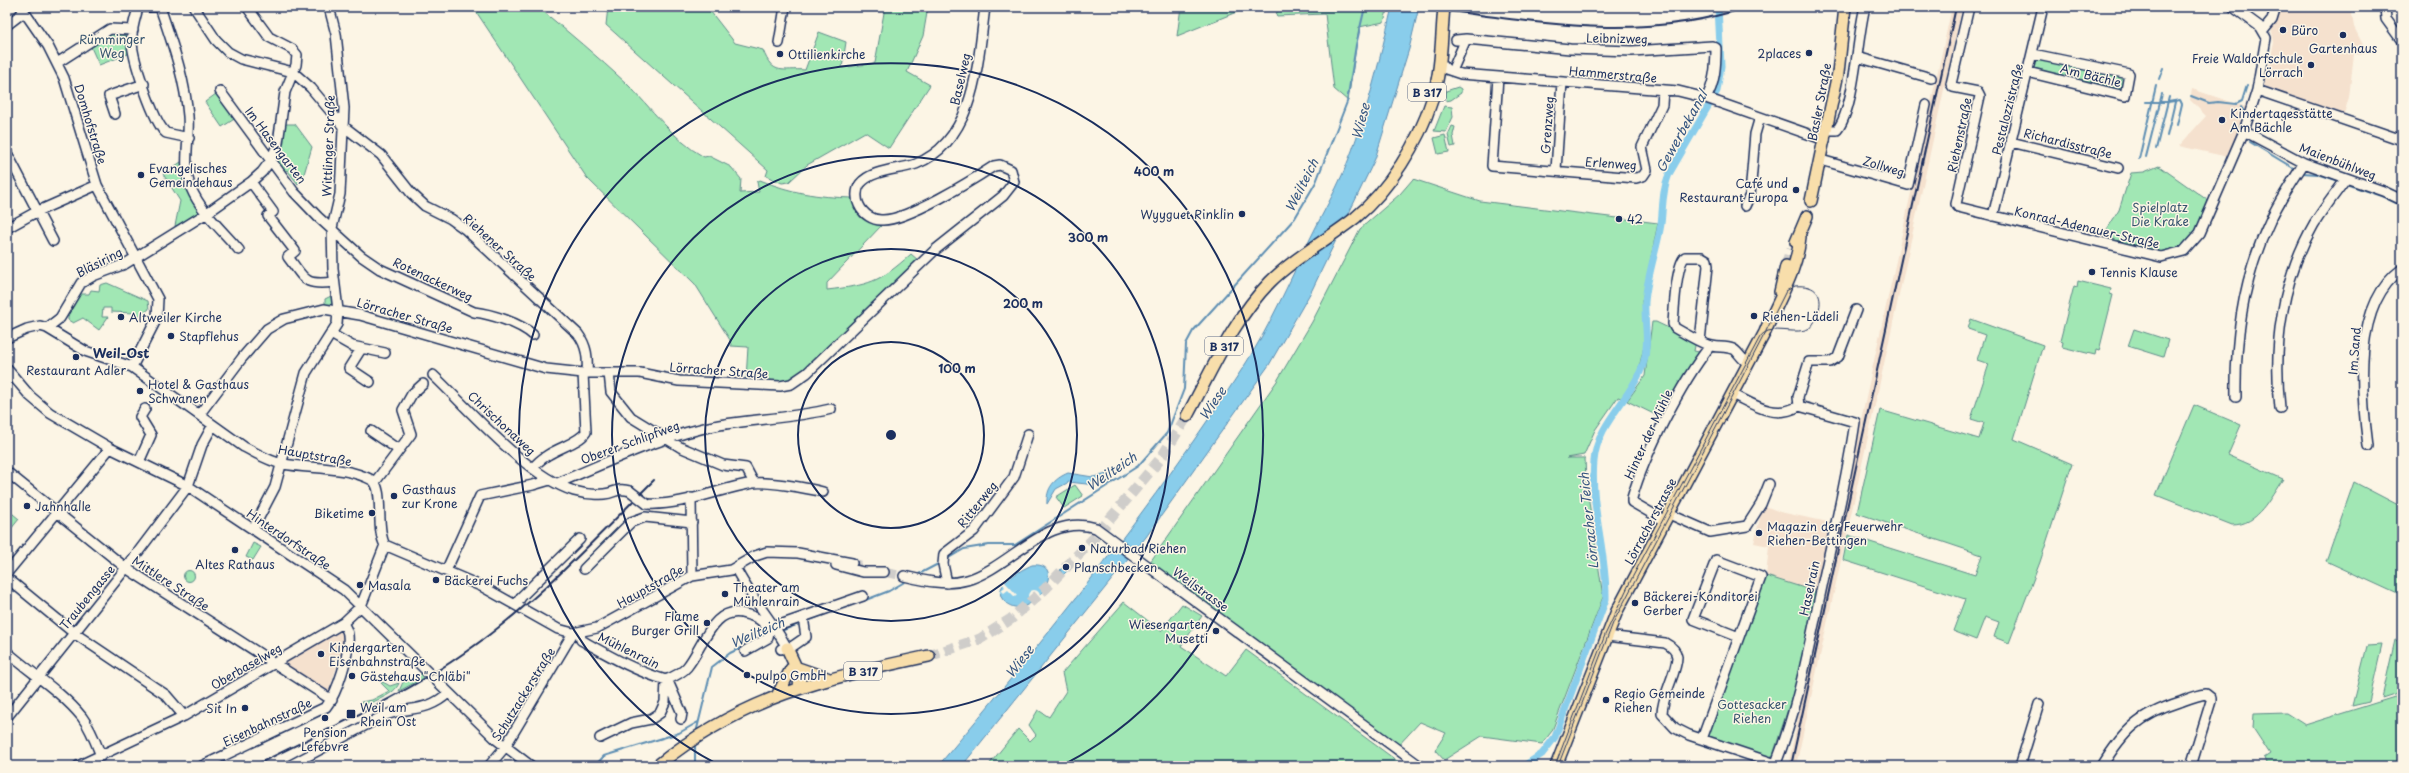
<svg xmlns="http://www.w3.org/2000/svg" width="2409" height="773" viewBox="0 0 2409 773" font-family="'Playpen Sans',sans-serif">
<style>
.built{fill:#f5e1ce}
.green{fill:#a1e7b4;stroke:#5e8b89}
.water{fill:#89cdeb;stroke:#5d8eb3}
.pier{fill:#fcf5e5}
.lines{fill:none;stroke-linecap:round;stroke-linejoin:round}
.stream{stroke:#5d8eb3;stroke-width:2}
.canal{stroke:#89cdeb;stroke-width:7}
.minor-tunnel{stroke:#cfcdca;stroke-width:9;stroke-dasharray:9 4.5;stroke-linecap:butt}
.major-tunnel{stroke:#cfcdca;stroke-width:11;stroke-dasharray:11 5.5;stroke-linecap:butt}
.minor-casing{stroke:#1b2f5e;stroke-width:12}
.major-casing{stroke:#1b2f5e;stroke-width:14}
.minor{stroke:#fcf5e5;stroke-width:9}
.major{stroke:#f8deab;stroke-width:11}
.tram{stroke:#1b2f5e;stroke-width:1}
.rail{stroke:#1b2f5e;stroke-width:2}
.minor-bridge-casing{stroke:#1b2f5e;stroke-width:12;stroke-linecap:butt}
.minor-bridge{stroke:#fcf5e5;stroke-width:9}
.ring{fill:none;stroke:#1b2f5e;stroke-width:2}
.poi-dot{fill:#1b2f5e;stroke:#fcf5e5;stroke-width:1.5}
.labels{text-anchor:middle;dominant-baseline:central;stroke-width:3;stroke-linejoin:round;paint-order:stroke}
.shield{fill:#fcf5e5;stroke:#5e6a86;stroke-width:1}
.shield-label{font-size:11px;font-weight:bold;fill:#1b2f5e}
.poi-label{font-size:12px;fill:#1b2f5e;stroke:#fcf5e5;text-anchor:start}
.street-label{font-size:12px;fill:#1b2f5e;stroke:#fcf5e5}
.park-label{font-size:12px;fill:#36546f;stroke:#fcf5e5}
.water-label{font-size:13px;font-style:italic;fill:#365681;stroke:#fcf5e5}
.neighbourhood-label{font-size:13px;font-weight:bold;fill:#1b2f5e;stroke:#fcf5e5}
.centre{fill:#1b2f5e;stroke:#fcf5e5;stroke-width:2}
.ring-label{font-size:12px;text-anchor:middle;font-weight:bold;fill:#1b2f5e;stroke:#fcf5e5;stroke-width:3;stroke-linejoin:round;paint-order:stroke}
</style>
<rect width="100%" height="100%" fill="#fcf5e5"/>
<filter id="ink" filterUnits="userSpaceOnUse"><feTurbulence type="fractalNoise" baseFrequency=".025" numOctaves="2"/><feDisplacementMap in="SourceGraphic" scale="8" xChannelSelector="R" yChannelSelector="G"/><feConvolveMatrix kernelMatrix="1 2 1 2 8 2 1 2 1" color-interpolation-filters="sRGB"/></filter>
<g filter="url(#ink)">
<!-- built -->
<path class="built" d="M1952,7H1962L1796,766H1788L1823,596L1766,576L1769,546L1754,543L1763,505L1780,512L1838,524Z
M2281,7L2351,8L2354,27L2366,51L2361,55L2354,54L2349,97L2344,114L2264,86L2274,43L2271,27L2277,20Z
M2192,89L2246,107L2228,157L2179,146L2206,116L2190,100Z
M339,631L343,635L344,644L328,694L285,667V663Z"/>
<!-- green -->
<path class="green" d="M473,7H538C568,32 598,57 626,83C652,108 672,139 704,157L709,156L731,167L741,179L740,193L759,192L757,182L760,180C792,193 817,197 852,198L860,217L881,226L827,283V290C869,285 879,283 911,254L918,260L793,379L781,382L746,379L748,347L731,346L730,340L695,284L587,178Z
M608,7H707L735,43L763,50C773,77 783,68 805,70L819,32L846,42L842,68L875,63L885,7H928L923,36L907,72L930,85L889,148L865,132L807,165L789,182L782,183L766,176L768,170L606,25Z
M1181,7H1249L1177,36Z
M1278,7H1388L1384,22L1359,27L1348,101L1334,89L1325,14L1276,16Z
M121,32L129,37L128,54L99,65L90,45L108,33Z
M2033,54L2129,74L2125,96L2028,72Z
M1458,87L1461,89V93L1451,100L1446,101V91Z
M220,91L239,116L222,127L205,102Z
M1444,106L1452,107L1453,117L1446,132L1434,131Z
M281,124H295L312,147L304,174L298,184L287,170L281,175L271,160Z
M1452,126L1455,127L1453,135L1455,146L1451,147L1448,135Z
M1445,135L1449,152L1438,154L1434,138Z
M184,160L183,176L188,192L200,213L177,226H175L180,201L163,174Z
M2159,166L2210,202L2189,244L2166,254L2101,239L2119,210L2131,173L2144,172Z
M1413,179L1480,201L1658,223L1642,301L1646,338L1637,376L1623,399L1618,397L1595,430L1584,455L1567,458H1585L1586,481L1603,597L1552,731L1542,744L1482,736L1444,760L1435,750L1446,733L1420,722L1396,748L1148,565L1277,381L1312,322L1360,229L1400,194Z
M2078,281L2111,289L2110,294L2113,295L2099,351L2096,350L2095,355L2062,347L2063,342L2060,341L2074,286L2077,287Z
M107,283L148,301L149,309L139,317L135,313L111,312V308H103L102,317H108L99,330L83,318L73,323L68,320V308L77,294H89L91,290L99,291L100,285Z
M335,294L338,310L325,309V299Z
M1971,319L2043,345L2014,439L2072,464L2040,562L2009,643L1994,637L1999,622L1985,617L1976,640L1953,631L1965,599L1843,560L1848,535L1975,575L1982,555L1857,513L1880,410L1979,439L1984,423L1971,419L1989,364L1977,360L1985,335L1968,329Z
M1652,322H1656L1696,341L1694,351L1699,352L1662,418L1627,401L1645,376Z
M2134,329L2168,340L2163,357L2128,346Z
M2194,405L2241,425L2228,455L2283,479C2269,499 2259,525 2232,525L2156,495Z
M2354,482L2402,507V596L2326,561Z
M1075,485L1083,496L1064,508L1056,497Z
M7,509L19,519L7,534Z
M253,543L261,547L253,560L246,557Z
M183.5 576a5.5 5.5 0 1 1 11 0a5.5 5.5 0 1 1-11 0Z
M1766,576L1817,592L1798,678L1773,755L1770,757L1709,737L1708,732Z
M1124,602L1161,631L1182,604L1202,616L1181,646L1226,676L1246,650L1404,766H988L1018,729L1030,741L1036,735L1029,725L1038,710L1049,717L1066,691L1062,673Z
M2395,640L2402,642V682L2397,693L2382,698Z
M2382,645L2369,702L2352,706L2367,646Z
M421,674L424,678L399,691L403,682Z
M383,682L390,686L399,683C395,695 374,701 363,706L361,702L372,700L389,691L381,683Z
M2401,695L2398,766H2267L2264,758L2270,754L2253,728L2254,714L2286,713L2305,725Z"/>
<!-- water -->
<path class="water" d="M1392,7H1419L1409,49L1375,159L1312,290L1269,365L1146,537L962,766H938C1047,637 1154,505 1246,363C1271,324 1290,280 1310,239C1321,216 1334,194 1344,171C1366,118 1379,63 1392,7Z
M1068,473L1093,477L1108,474L1095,485L1069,482L1056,489L1047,504C1046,488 1054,479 1068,473Z
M1069,561L1072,566L1063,575L1060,570Z
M1032,565C1065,562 1042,605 1020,607C1015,608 1010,606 1006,603C987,587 1021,570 1032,565Z"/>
<!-- pier -->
<path class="pier" d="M1390,7H1421L1420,12Z
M1004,581L1017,595L1015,597L1008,590L1004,593L1001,590L1005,587L1002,583Z
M1028 596a6 6 0 1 1 12 0a6 6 0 1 1-12 0Z"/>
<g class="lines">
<!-- stream -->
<path class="stream" d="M2159,79L2163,68
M2191,96L2209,103L2218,102L2236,104L2242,101L2247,85
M2146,102H2168L2180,100L2182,104L2177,125
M2238,134L2245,113L2241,107
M2167,136L2175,102
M2250,142L2295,169
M2156,149L2169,97
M2146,157L2162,94
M2139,159L2156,86
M2302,173L2318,174L2339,181
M2349,185L2384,197L2402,206
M947,559L964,549L989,545H1015L1138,466L1167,433L1171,423L1184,389L1186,344L1193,331L1295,218L1316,182L1347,102L1356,45L1365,7
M917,575L940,563
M863,601L889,591L908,580
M807,621L855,603
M781,631L801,623
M696,733L712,667L730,653L747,645
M695,743V766
M595,766L604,756L679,733L698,722"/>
<!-- canal -->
<path class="canal" d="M1524,766L1542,754L1555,737L1606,599C1607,553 1590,507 1594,461C1597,423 1631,399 1643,365C1650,343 1644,323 1645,302C1647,276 1657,250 1661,224C1663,207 1662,191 1669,174L1717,91L1721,66L1718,7"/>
<!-- minor-tunnel -->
<path class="minor-tunnel" d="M852,563L865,566
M888,573L904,576"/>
<!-- major-tunnel -->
<path class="major-tunnel" d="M1786,266L1791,249
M929,656L980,639L1011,619L1045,589L1094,538L1162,457L1187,416"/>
<defs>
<path id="minor" d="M21,7L48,46L64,78L97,185L158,299L157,318L132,367
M135,7H156
M160,7C172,43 185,78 188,116C190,138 182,167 191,188C201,212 223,231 239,250
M194,7L216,40L228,52L241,59L293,72L311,88L342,125L381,155L411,193L425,206L451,219L465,229L578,334C587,346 588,358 587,373
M1969,7L1951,84L1953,87L1978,92L1980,96L1956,204L1958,207L2161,257L2184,251L2200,233L2244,131L2257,90L2266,38L2259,26L2233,7
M2385,7L2386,19L2402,41
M138,8C135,19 131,30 132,41C132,58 154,123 166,133L189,138
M7,25L24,12
M2263,31L2272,20L2276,7
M1456,40L1466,39L1570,49L1632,51L1712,46L1716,48C1716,65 1715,84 1706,98
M779,43L785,7
M1857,57L1931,78
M1440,62L1446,69L1461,74L1678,91L1706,98L1825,140
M57,63L110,29L133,30
M1452,71L1466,39
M2028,72L2125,96L2129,74L2033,54
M1498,77L1492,166L1636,178L1643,176L1647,170L1642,147L1662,105L1663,90
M2257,90L2402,140
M220,91L294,192L318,217L361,256L380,269L474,312C491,314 520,323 533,335
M115,114L109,96L144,84
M1827,130H1837C1855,108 1857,36 1865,7
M2244,131L2304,163L2383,191L2402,200
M2011,142L2118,168
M7,153L53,241
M1821,160L1908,185L1926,105
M1556,170L1562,82
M251,182L273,212L268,216L295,251L288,257C305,279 303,286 334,282
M1745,206L1750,195L1755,134L1760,117
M1993,216L2043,7
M7,228L36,212L97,185
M47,328L60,318L81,283L93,276L125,264L207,213L251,182L262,172L271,160L278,143L285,92L296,65L297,55L292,49L269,37L247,7
M331,334L352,346L385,353
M7,338L27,329L40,326L47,328L85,351L132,367L244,447C256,453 270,462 283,464C312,469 345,466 372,480C385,488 375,529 385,545L483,587L558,629L573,633L597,628L692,576L731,570L755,556L767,552L798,553L852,563
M1700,341L1708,266L1707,260L1702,257H1685C1676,265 1674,310 1673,324L1675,328C1686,334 1697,341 1708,345C1716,348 1725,346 1733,349C1737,350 1741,359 1748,363
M361,349L349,368L370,382
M7,369L30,396L50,413L110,448L188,486L344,590L497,740L531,766
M609,373L611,392L631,417L680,447L723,465L746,468L754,483
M433,375C470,410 526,476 574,491C584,494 594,495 604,494C616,493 617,487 630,491
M1732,394C1755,405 1774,420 1799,406
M2236,397C2235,336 2243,277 2270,221C2279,201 2292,182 2304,163
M1799,406L1798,397L1809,362H1830L1838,357L1856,310
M2280,408C2273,345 2282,279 2314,224C2324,208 2335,194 2346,179
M199,415L242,358L267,329L284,319L324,309L360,315L546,369L583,373H640L679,381L780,386L791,384L807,373L935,250L1003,196L1014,182L1011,170L1000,165L994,166C971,181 908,220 883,220C873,221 863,214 859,205C856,199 856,190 860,184C872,169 900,170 916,164C976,140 978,60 985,7
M371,431L399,450
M2368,446C2361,392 2352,305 2402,269
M139,462L151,435L140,417L145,409
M533,468C548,448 577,446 586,432L583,373
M7,472L126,568L332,700
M375,482L411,434L403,410L412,394L423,384
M558,483C610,461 663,435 719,425C756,419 793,418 831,409
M691,498L692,576
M647,504C683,506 717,489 753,483C768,481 807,488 823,492
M1669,514L1710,532L1747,526L1761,504L1769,484
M1665,521L1632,502V498C1645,453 1681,383 1710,346
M253,529L275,487L306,373L337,324L338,310L333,269L332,228L340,194L344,108L336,34L329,7
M1716,560L1761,577L1739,637L1693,619Z
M836,565L863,572H884
M584,569L631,522L645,517L692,522
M736,569C750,597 772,620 787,648
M446,571L480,496L533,485L550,480
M7,573L110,448
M904,576C925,581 946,586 967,580C1011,567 1047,512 1096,528L1420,766
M7,578L74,633L166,695L184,716
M947,583L943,564L944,554L974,531L1014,477L1028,434
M516,605L521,597L580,539
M780,625L863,596
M580,632L581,640C608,655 635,671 666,680C673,677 682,673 687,667C703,648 713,604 745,614C757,617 763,620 769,631L768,638L745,651
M1607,636L1665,643C1671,646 1676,650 1677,657C1677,673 1662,695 1662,714L1675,728L1689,735L1776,764
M781,649L793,646L806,637L803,617
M7,652C31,673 62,692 82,717C91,729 96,743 101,756
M667,679L682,713L681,719
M7,717L126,568L188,486L202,445L213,425
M600,738L631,723L651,719L660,713L665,702L666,680
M1702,739L1739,637
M78,766L184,716L343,623L361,606L385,545
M202,766L326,707C338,692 350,653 348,635C348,631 345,627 343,623
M289,766L383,716C407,706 427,713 448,693
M489,766L505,747L573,633
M1775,766C1798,708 1809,647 1822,586C1834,532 1847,478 1855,422L1799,406
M2020,766L2039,704
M2102,766C2124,730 2139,715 2180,702C2188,699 2197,695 2206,694L2211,698V701L2191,766"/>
<path id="major" d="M1811,201L1838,73L1845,7
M1796,242L1807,216
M1780,292L1786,266
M1187,416C1212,370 1233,320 1270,282C1295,257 1327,240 1355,218C1389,190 1419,142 1432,100C1442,70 1441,38 1444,7
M787,648L800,676L799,688
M798,668L827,678
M777,696L791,669
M657,766C743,696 823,679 929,656
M1556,766L1617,611L1765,332C1778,300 1797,272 1800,237"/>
</defs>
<!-- minor casing -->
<use href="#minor" class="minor-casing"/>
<!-- major casing -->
<use href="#major" class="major-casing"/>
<!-- minor -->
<use href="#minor" class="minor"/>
<!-- major -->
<use href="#major" class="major"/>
<!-- tram -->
<path class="tram" d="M1555,766L1605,635L1632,578L1760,337C1762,334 1764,333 1768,331C1780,328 1797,334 1808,329C1813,326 1815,321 1817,316C1825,296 1817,284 1795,286L1786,291L1766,331V332L1763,337L1739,383L1613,623L1558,766"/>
<!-- rail -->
<path class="rail" d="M1421,7C1532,21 1637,44 1747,7
M254,766C325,730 403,697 467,651C536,603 595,539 654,480
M1791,766L1956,7"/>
<defs>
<path id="minor-bridge" d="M630,491L647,504"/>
</defs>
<!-- minor-bridge casing -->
<use href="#minor-bridge" class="minor-bridge-casing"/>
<!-- minor-bridge -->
<use href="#minor-bridge" class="minor-bridge"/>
</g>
</g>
<!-- distance rings -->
<g class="ring">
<circle cx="891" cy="435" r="93"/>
<circle cx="891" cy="435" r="186"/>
<circle cx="891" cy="435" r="279"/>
<path d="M719 765A372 372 0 1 1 1063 765"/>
</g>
<!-- markers -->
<g class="poi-dot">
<circle cx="2283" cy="30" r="4"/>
<circle cx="2343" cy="35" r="4"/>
<circle cx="1809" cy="53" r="4"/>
<circle cx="780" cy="54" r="4"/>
<circle cx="2311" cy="65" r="4"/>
<circle cx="2222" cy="120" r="4"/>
<circle cx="141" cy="175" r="4"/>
<circle cx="1796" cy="190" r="4"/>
<circle cx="1242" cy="214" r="4"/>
<circle cx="1619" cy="219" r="4"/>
<circle cx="2092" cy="272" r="4"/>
<circle cx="1754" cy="316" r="4"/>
<circle cx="121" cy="317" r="4"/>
<circle cx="171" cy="336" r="4"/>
<circle cx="76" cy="357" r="4"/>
<circle cx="140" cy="391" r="4"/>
<circle cx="394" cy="496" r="4"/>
<circle cx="27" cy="506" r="4"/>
<circle cx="372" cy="513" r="4"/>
<circle cx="1759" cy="533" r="4"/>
<circle cx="1082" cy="548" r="4"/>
<circle cx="235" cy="550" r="4"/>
<circle cx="1066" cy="567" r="4"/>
<circle cx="436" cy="580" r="4"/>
<circle cx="360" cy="585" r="4"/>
<circle cx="725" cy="594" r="4"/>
<circle cx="1635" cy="603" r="4"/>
<circle cx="707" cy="623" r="4"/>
<circle cx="1216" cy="631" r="4"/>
<circle cx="321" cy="654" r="4"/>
<circle cx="747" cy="675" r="4"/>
<circle cx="352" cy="676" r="4"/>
<circle cx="1606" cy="700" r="4"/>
<circle cx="245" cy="708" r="4"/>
<rect x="346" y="709" width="10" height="10" rx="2"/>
<circle cx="325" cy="718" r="4"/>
</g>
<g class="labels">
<!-- shield labels -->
<g class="shield">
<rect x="1408" y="83" width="38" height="18" rx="3"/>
<rect x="1205" y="337" width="38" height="18" rx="3"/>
<rect x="844" y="662" width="38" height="18" rx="3"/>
</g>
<g class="shield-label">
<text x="1427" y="92">B 317</text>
<text x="1224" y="346">B 317</text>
<text x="863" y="671">B 317</text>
</g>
<!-- poi labels -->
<g class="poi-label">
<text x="2291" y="30">Büro</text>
<text x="2343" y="48" text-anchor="middle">Gartenhaus</text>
<text x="1801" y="53" text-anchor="end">2places</text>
<text x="788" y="54">Ottilienkirche</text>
<text x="2303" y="58" text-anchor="end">Freie Waldorfschule<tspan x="2303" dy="14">Lörrach</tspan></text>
<text x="2230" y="113">Kindertagesstätte<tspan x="2230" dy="14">Am Bächle</tspan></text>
<text x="149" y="168">Evangelisches<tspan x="149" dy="14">Gemeindehaus</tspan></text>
<text x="1788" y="183" text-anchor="end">Café und<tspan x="1788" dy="14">Restaurant Europa</tspan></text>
<text x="1234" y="214" text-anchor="end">Wyyguet Rinklin</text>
<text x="1627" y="219">42</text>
<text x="2100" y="272">Tennis Klause</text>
<text x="1762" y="316">Riehen-Lädeli</text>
<text x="129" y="317">Altweiler Kirche</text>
<text x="179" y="336">Stapflehus</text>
<text x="76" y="370" text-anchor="middle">Restaurant Adler</text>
<text x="148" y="384">Hotel &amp; Gasthaus<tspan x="148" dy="14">Schwanen</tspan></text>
<text x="402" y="489">Gasthaus<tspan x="402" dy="14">zur Krone</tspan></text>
<text x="35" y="506">Jahnhalle</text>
<text x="364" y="513" text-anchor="end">Biketime</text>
<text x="1767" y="526">Magazin der Feuerwehr<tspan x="1767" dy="14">Riehen-Bettingen</tspan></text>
<text x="1090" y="548">Naturbad Riehen</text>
<text x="235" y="564" text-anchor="middle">Altes Rathaus</text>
<text x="1074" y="567">Planschbecken</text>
<text x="444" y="580">Bäckerei Fuchs</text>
<text x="368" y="585">Masala</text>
<text x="733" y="587">Theater am<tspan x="733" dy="14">Mühlenrain</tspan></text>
<text x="1643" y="596">Bäckerei-Konditorei<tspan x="1643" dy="14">Gerber</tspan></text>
<text x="699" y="616" text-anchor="end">Flame<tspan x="699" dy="14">Burger Grill</tspan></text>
<text x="1208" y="624" text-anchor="end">Wiesengarten<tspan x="1208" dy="14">Musetti</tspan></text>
<text x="329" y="647">Kindergarten<tspan x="329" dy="14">Eisenbahnstraße</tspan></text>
<text x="755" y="675">pulpo GmbH</text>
<text x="360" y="676">Gästehaus "Chläbi"</text>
<text x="1614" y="693">Regio Gemeinde<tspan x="1614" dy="14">Riehen</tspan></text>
<text x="360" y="707">Weil am<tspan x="360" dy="14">Rhein Ost</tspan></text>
<text x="237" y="708" text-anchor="end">Sit In</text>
<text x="325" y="732" text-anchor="middle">Pension<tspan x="325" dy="14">Lefebvre</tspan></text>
</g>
<!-- street labels -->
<g class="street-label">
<text transform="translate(1617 38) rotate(1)">Leibnizweg</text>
<text transform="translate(1613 74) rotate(5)">Hammerstraße</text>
<text transform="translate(2091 75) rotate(14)">Am Bächle</text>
<text transform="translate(960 79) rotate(-77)">Baselweg</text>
<text transform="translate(1819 102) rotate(-79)">Basler Straße</text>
<text transform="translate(2007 109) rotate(-76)">Pestalozzistraße</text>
<text transform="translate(91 124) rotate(73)">Domhofstraße</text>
<text transform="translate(1547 125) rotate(-86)">Grenzweg</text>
<text transform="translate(1959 135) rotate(-78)">Riehenstraße</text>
<text transform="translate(2068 143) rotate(14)">Richardisstraße</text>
<text transform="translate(276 145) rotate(53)">Im Hasengarten</text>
<text transform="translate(328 146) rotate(-88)">Wittlinger Straße</text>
<text transform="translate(2338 161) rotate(21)">Maienbühlweg</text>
<text transform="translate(1611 163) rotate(4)">Erlenweg</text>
<text transform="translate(1884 166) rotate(17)">Zollweg</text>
<text transform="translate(2087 227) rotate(13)">Konrad-Adenauer-Straße</text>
<text transform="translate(500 247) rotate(42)">Riehener Straße</text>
<text transform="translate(99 262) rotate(-27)">Bläsiring</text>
<text transform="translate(433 279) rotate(25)">Rotenackerweg</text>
<text transform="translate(405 315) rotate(16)">Lörracher Straße</text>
<text transform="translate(2354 351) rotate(-86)">Im Sand</text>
<text transform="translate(719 370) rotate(4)">Lörracher Straße</text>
<text transform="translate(502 423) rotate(43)">Chrischonaweg</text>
<text transform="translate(1648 434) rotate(-65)">Hinter der Mühle</text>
<text transform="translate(630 442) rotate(-20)">Oberer Schlipfweg</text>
<text transform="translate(315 455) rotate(10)">Hauptstraße</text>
<text transform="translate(977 504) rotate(-51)">Ritterweg</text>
<text transform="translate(1650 521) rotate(-62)">Lörracherstrasse</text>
<text transform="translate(289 539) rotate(34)">Hinterdorfstraße</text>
<text transform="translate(171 583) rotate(33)">Mittlere Straße</text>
<text transform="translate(650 586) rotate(-29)">Hauptstraße</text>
<text transform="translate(1809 588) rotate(-78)">Haselrain</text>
<text transform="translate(1201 589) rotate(36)">Weilstrasse</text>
<text transform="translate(87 597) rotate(-51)">Traubengasse</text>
<text transform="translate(629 650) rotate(26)">Mühlenrain</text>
<text transform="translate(246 666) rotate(-30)">Oberbaselweg</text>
<text transform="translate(523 694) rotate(-58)">Schutzackerstraße</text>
<text transform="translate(267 722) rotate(-25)">Eisenbahnstraße</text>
</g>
<!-- park labels -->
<g class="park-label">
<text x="112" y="39">Rümminger<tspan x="112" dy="14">Weg</tspan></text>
<text x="2160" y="207">Spielplatz<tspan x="2160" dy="14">Die Krake</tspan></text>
<text x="1752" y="704">Gottesacker<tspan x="1752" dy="14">Riehen</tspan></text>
</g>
<!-- water labels -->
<g class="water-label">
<text transform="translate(1360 121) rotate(-75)">Wiese</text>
<text transform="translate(1681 131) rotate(-61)">Gewerbekanal</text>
<text transform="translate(1301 185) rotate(-63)">Weilteich</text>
<text transform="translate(1212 403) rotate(-56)">Wiese</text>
<text transform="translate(1111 471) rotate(-34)">Weilteich</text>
<text transform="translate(1588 521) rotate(-96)">Lörracher Teich</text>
<text transform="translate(757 632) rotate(-23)">Weilteich</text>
<text transform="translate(1019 661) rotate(-52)">Wiese</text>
</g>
<!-- neighbourhood labels -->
<g class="neighbourhood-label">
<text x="121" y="352">Weil-Ost</text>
</g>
</g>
<circle cx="891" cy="435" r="6" class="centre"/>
<g class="ring-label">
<text x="1154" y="176">400 m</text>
<text x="1088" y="242">300 m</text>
<text x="1023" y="308">200 m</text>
<text x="957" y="373">100 m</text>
</g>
<!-- margin -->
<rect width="2409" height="773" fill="none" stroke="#fcf5e5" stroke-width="24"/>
<rect x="12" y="12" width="2385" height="749" fill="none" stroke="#1b2f5e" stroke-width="1.5" filter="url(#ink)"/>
</svg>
